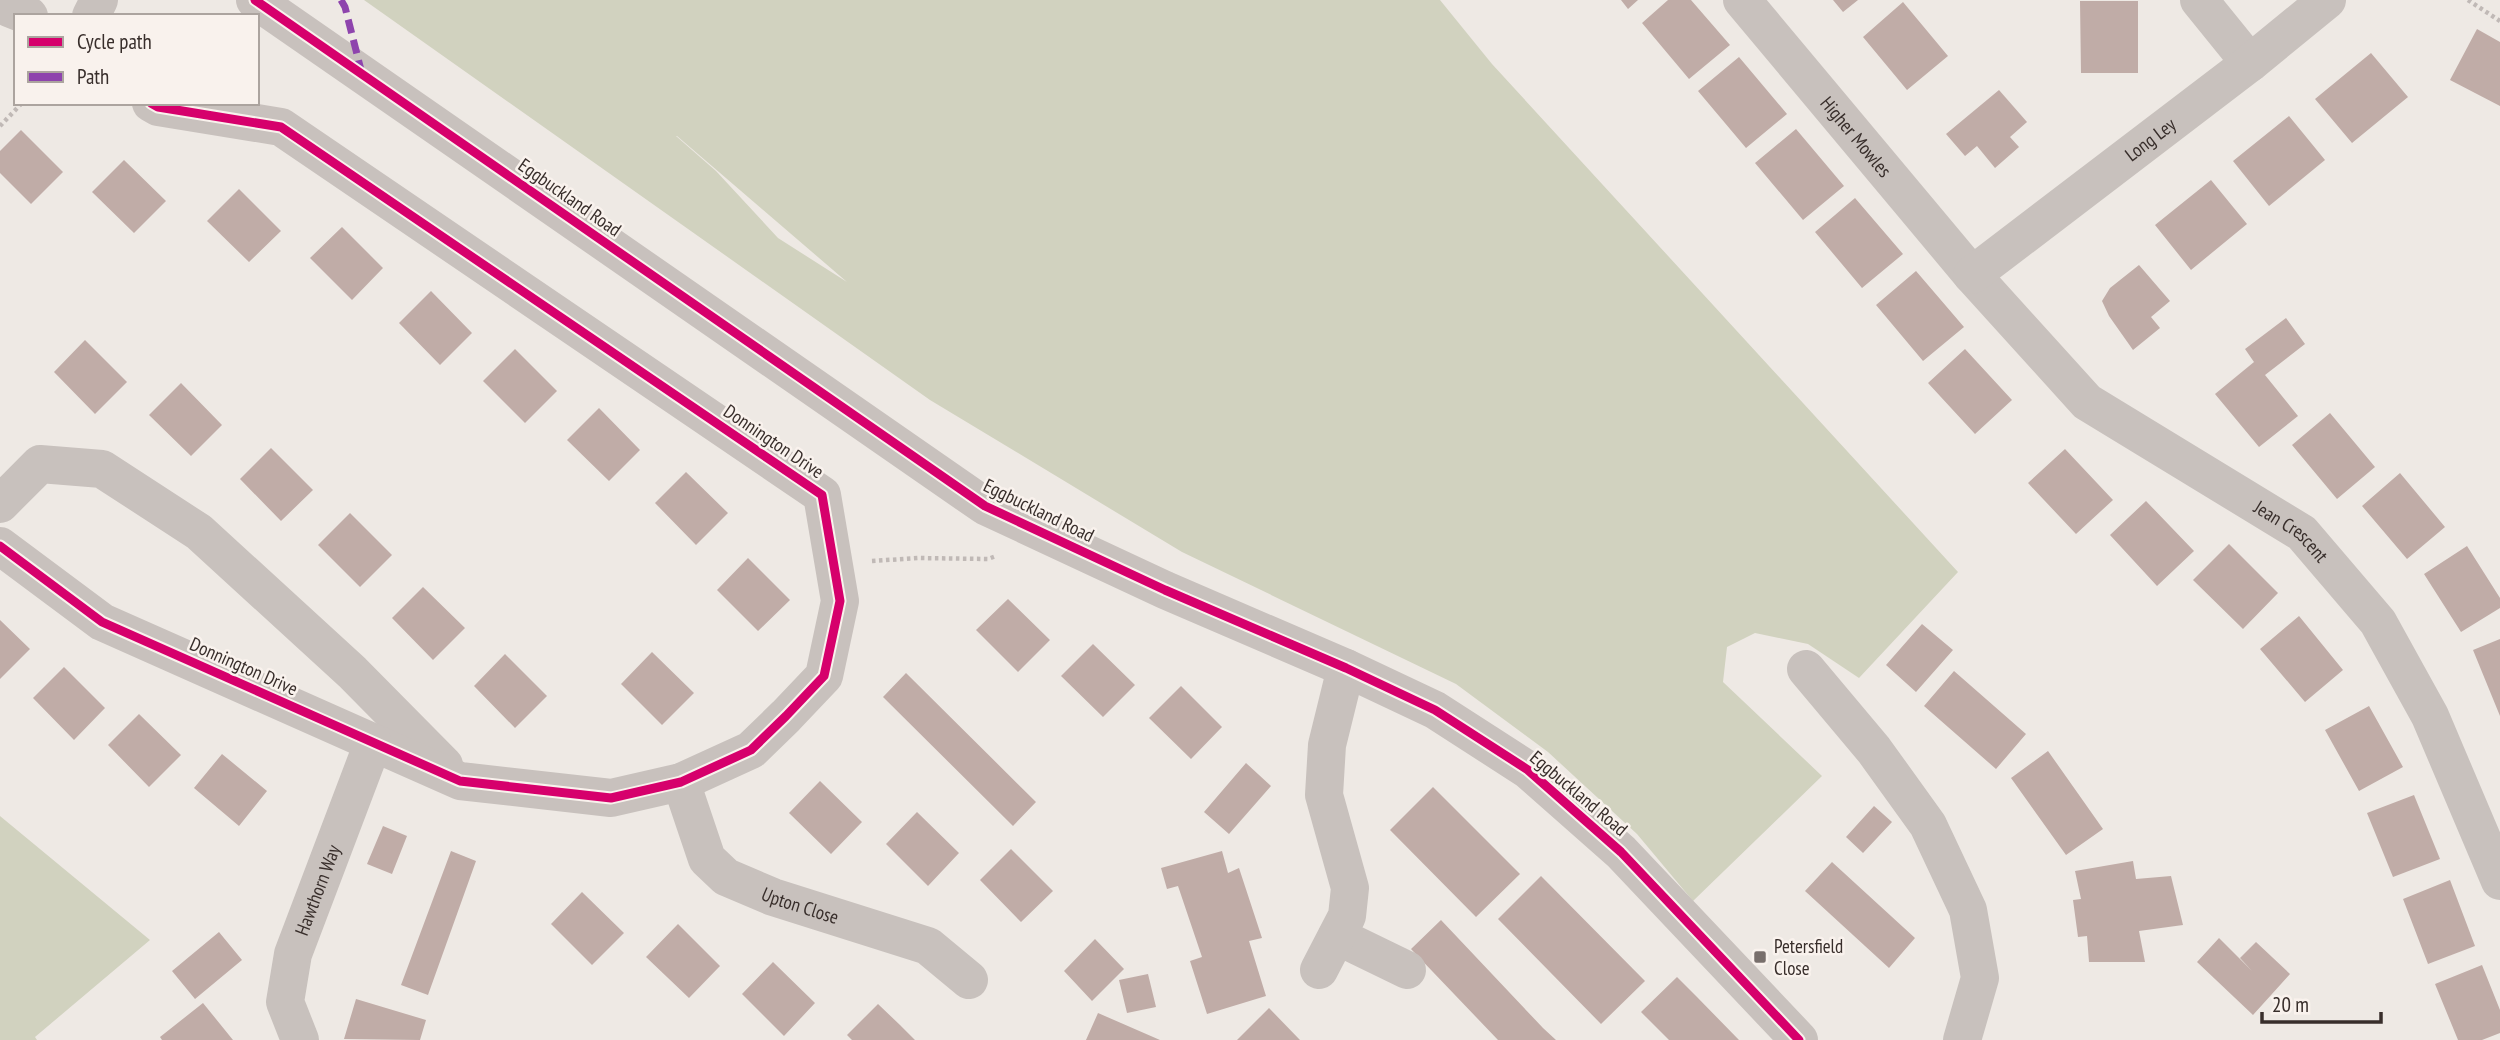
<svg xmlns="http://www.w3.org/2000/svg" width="2500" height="1040" viewBox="0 0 2500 1040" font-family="'PT Sans Narrow',sans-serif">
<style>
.green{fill:#d1d2bf;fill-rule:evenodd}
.building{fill:#c0aca7}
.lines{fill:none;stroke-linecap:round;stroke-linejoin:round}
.path{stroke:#c0b9b6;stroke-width:4.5;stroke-dasharray:3.5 3.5;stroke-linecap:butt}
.minor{stroke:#c8c1bd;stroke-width:38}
.quiet{stroke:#8e44ad;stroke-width:7;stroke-dasharray:14 7;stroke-linecap:butt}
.cycleway-casing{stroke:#f9f2ed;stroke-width:13}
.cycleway{stroke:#d6006c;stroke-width:9}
.poi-dot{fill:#786f6c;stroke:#f9f2ed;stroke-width:2.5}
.labels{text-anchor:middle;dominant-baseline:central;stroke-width:5;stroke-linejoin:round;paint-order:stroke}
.street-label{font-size:19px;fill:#382e2b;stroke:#f9f2ed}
.poi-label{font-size:19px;fill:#382e2b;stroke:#f9f2ed;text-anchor:start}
</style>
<rect width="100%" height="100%" fill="#eee9e4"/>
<!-- green -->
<path class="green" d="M364,0H1440L1492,64L1958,572L1859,678L1808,644L1755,633L1727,647L1723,682L1822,776L1693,901L1637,834L1548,752L1456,684L1182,552L930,400ZM676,136H677L847,282L778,238L716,171Z
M0,816L150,940L35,1037L37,1040H0Z"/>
<!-- building -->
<path class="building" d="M1621,0H1638L1628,9Z
M1668,0H1691L1730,45L1689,79L1642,23Z
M1833,0H1858L1843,12Z
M2080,1H2138V73H2081Z
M1903,2L1948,56L1907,90L1863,37Z
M2477,29L2500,42V106L2450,80Z
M2371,53L2408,97L2352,143L2315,99Z
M1739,57L1787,114L1746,148L1698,91Z
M1999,90L2027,122L2010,137L2019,147L1995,168L1977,146L1965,156L1946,134Z
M2289,116L2325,160L2269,206L2233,161Z
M1796,129L1844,186L1803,220L1755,163Z
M21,130L63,172L31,204L0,173V151Z
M124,160L166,201L134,233L92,192Z
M2211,180L2247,224L2191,270L2155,225Z
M239,189L281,231L249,262L207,221Z
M1855,198L1903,254L1862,288L1815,232Z
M342,227L383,268L352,300L310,258Z
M2139,265L2170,301L2151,317L2160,328L2133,350L2109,316L2102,301L2110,288Z
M1916,271L1964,327L1923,361L1876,305Z
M431,291L472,333L440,365L399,323Z
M2286,318L2305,344L2265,375L2298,416L2259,447L2215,394L2254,362L2245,349Z
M85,340L127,382L95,414L54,372Z
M515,349L557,391L525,423L483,381Z
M1965,349L2012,400L1975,434L1928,383Z
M181,383L222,425L191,456L149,415Z
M599,408L640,450L609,481L567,440Z
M2330,413L2375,467L2337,499L2292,445Z
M271,448L313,490L281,521L240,479Z
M2065,449L2113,500L2076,534L2028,483Z
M686,472L728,513L696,545L655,503Z
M2400,473L2445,527L2407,559L2362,506Z
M2146,501L2194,551L2157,586L2110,535Z
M350,513L392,555L360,587L318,545Z
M2229,544L2278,593L2243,629L2193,580Z
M2467,546L2500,598V608L2461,632L2424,574Z
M748,558L790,600L758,631L717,590Z
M423,587L465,628L433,660L392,618Z
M1008,599L1050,640L1018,672L976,630Z
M2299,616L2343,670L2305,702L2260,649Z
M0,620L30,649L0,679Z
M1922,624L1953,650L1916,692L1886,665Z
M2500,639V716L2473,650Z
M1093,644L1135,685L1103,717L1061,676Z
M652,652L694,693L662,725L621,684Z
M505,654L547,696L515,728L474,686Z
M64,667L105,708L74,740L33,698Z
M1954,671L2026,734L1996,769L1924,706Z
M906,673L1036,802L1013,826L883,697Z
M1181,686L1222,727L1191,759L1149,718Z
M2369,706L2403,767L2359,791L2325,730Z
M139,714L181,755L149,787L108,745Z
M2048,751L2103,829L2066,855L2011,778Z
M222,754L267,791L239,826L194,788Z
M1246,763L1271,786L1229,834L1204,812Z
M820,781L862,822L831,854L789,813Z
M1433,787L1520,874L1476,917L1390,830Z
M2414,795L2440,859L2393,877L2367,813Z
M1874,806L1892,822L1863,853L1846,837Z
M917,812L959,853L928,886L886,844Z
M383,826L407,836L392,874L367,864Z
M1011,849L1053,891L1021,922L980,880Z
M451,851L476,861L428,995L401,985Z
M1222,851L1228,873L1239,868L1262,938L1249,941L1266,996L1207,1014L1190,961L1202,957L1178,886L1167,889L1161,868Z
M2133,861L2136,879L2171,876L2183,925L2139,931L2145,962H2089L2087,936L2078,937L2073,900L2081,899L2075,871Z
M1832,862L1915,938L1889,968L1805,891Z
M1541,876L1645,981L1601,1024L1498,919Z
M2450,880L2475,946L2428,964L2403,899Z
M582,892L624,933L592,965L551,924Z
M1441,920L1543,1028L1556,1040H1498L1411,949Z
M678,924L720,966L689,998L646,957Z
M219,932L242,960L195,999L172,971Z
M2219,938L2252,971L2240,958L2256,942L2290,974L2253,1015L2197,962Z
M1095,939L1124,969L1092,1001L1064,971Z
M773,962L815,1003L784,1036L742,994Z
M2482,965L2500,1010V1033L2482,1040H2458L2435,984Z
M1148,974L1156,1007L1127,1013L1119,980Z
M1677,977L1697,997L1739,1040H1669L1641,1012Z
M356,999L426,1020L420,1040L344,1039Z
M203,1003L233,1040H162L160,1037Z
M878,1004L900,1025L915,1040H852L847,1035Z
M1269,1008L1300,1040H1237Z
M1098,1013L1160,1040H1086Z"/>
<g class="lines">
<!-- path -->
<path class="path" d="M2468,0L2500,21
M0,126L22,103
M872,561L918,558L988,559L996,556"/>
<!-- minor -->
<g class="minor">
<path d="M0,0L9,8L29,16"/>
<path d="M255,0L985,506L1165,590L1346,668L1435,710L1528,770L1621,852L1799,1040"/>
<path id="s1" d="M1742,0L1972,275L2087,402L2302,533L2378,622L2430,716L2500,881"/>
<path d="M2199,0L2250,63"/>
<path d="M91,16L99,0"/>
<path id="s2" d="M1972,275L2250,63L2327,0"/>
<path d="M0,504L40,464L102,469L199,532L352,672L444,765"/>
<path d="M0,546L102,622L460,781L611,798L681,782L751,750L786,716L824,676L840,601L822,495L281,127L158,107L151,103"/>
<path d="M1806,669L1874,750L1928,825L1968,910L1980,978L1962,1040"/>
<path id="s3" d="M681,782L707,859L726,877L773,897L928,946L969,980"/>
<path d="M1337,936L1407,970"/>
<path d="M1319,970L1347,916L1350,888L1324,795L1327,745L1346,668"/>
<path id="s4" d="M300,1040L285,1002L293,954L373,743"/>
</g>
<!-- quiet -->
<path class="quiet" d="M341,0L345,7L362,74"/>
<defs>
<path id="cycleway" d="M255,0L985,506L1165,590L1346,668L1435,710L1528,770L1621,852L1799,1040
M0,546L102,622L460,781L611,798L681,782L751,750L786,716L824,676L840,601L822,495L281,127L158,107L151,103"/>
</defs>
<!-- cycleway casing -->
<use href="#cycleway" class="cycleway-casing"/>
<!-- cycleway -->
<use href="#cycleway" class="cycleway"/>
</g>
<!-- markers -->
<rect class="poi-dot" x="1753" y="950" width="14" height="14" rx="3.5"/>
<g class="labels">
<!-- street labels -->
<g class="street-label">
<text stroke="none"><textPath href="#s1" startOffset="178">Higher Mowles</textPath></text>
<text stroke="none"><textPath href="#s2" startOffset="224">Long Ley</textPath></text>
<text transform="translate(570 197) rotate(35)">Eggbuckland Road</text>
<text transform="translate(774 441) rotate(34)">Donnington Drive</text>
<text transform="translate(1039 510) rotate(26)">Eggbuckland Road</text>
<text stroke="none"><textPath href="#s1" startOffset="772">Jean Crescent</textPath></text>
<text transform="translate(244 666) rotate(24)">Donnington Drive</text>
<text transform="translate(1579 793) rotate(40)">Eggbuckland Road</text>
<text stroke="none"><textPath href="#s4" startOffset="158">Hawthorn Way</textPath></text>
<text stroke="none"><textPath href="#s3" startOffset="187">Upton Close</textPath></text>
</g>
<!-- poi labels -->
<g class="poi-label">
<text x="1774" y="946">Petersfield<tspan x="1774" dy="22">Close</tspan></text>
</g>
</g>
<!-- legend -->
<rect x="14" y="14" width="245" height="91" fill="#f9f2ed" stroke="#aca49f" stroke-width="2"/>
<rect x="28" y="37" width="35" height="10" fill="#d6006c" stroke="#aca49f" stroke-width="2"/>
<text x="77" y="49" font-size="21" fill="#382e2b">Cycle path</text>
<rect x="28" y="72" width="35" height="10" fill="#8e44ad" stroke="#aca49f" stroke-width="2"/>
<text x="77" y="84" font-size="21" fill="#382e2b">Path</text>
<!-- scale -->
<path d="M2262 1012v10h119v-10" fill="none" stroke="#382e2b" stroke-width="3.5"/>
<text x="2272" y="1012" font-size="21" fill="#382e2b" stroke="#f9f2ed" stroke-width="5" paint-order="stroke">20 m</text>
</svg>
